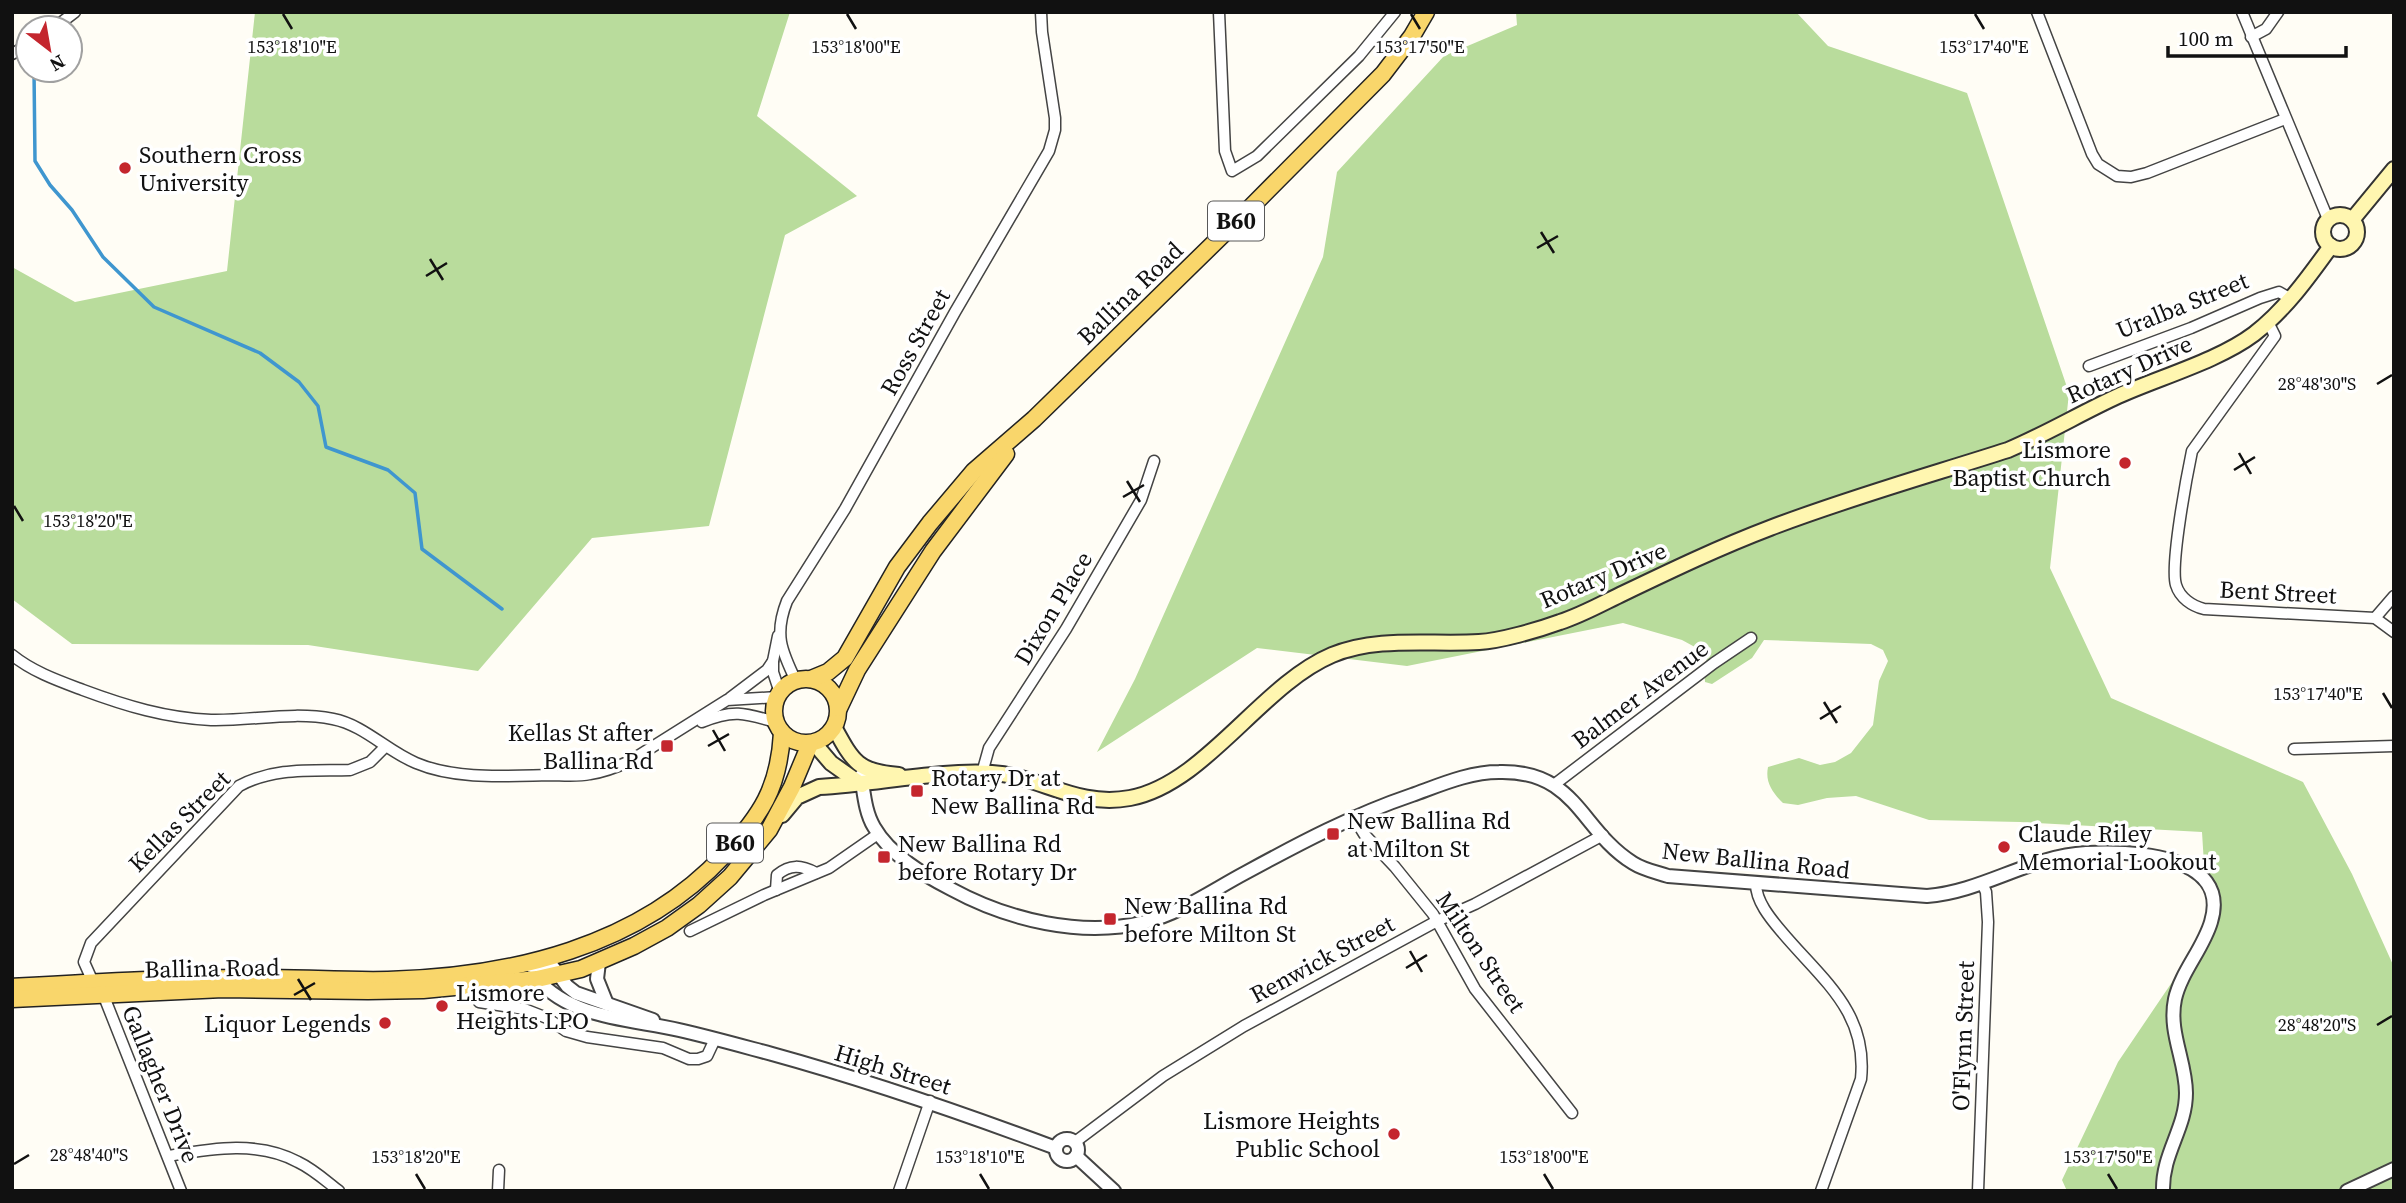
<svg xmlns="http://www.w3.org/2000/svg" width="2406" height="1203" viewBox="0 0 2406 1203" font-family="'Source Serif 4',serif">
	<rect width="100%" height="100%" fill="#fffdf5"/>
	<!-- forest -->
	<g fill="#b9dc9c">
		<polygon points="255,12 790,12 757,116 857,196 785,235 709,526 592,538 478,671 308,645 72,644 12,599 12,267 75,302 227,271"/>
		<path d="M1516 12H1796L1828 46 1967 93 2069 393 2050 568 2111 698 2303 782 2352 874 2394 967V1191H2067L2062 1180 2118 1062 2208 929 2202 832 2020 822 1929 820 1856 796 1827 798 1798 805 1783 803C1772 792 1765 782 1768 767L1799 758 1820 765 1835 762 1851 753 1873 725 1879 681 1888 661 1883 650 1871 644 1764 640 1752 658 1712 684 1705 682 1704 668 1707 658 1704 652 1682 640 1623 623 1407 666 1257 648 1097 752 1135 679 1323 257 1337 172 1444 56 1517 25Z"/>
	</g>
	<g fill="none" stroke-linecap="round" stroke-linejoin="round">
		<!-- stream -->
		<polyline stroke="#3f96cf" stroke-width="3.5" points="34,70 35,161 50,185 72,210 103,257 154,307 260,353 299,382 318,406 326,447 388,470 415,493 422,549 502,609"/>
		<!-- minor casing -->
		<g stroke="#444" stroke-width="13">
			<g id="minor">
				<polyline points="1219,12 1225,151 1232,171 1257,156 1359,56 1395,12"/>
				<polyline points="2037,12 2092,154 2098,164 2117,176 2131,177 2147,173 2285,119"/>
				<polyline points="2242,12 2328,219"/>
				<polyline points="54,28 75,12"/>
				<polyline points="2251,37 2266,29 2278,12"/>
				<polyline points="12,54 28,45"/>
				<path d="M2268 322 2275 336 2192 451C2187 475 2170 565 2176 585 2180 598 2192 606 2204 609L2375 618 2394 632"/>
				<polyline points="2089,366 2191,328 2260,298 2279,292 2291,299"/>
				<polyline points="2375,618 2394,596"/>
				<path d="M12 655C33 672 59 681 83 690 126 706 166 718 211 720 252 721 292 711 333 719 364 725 387 751 416 763 456 780 506 776 548 775 561 775 576 777 590 774 604 772 617 767 630 761L727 700 777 697"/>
				<polyline points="773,661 773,672 780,693"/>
				<path d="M796 681C781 650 774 634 787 601L845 509 955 312 1049 151 1055 130V118L1042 32 1041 12"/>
				<polyline points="730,698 767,670 773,661 778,636"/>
				<path d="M702 722C733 709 745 713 775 722"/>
				<polyline points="2294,749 2394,746"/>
				<polyline points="982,773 989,748 1066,629 1141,500 1154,461"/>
				<polyline points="1555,784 1714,663 1751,638"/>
				<polyline points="1353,816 1364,834 1395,867 1433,914 1475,989 1572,1113"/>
				<path d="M1756 884C1756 901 1770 918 1781 931 1821 979 1868 1011 1861 1079L1821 1191"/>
				<path d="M776 890 777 875C790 864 801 865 816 873"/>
				<polyline points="690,931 764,895 829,868 878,834"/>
				<path d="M93 982 84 962 91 943 239 786C274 767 312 771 350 770L370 762 385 747"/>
				<polyline points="103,994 181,1191"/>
				<polyline points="479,1002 524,1009 547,1018 566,1031 587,1037 663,1048 689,1059 698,1059 707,1056 715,1039"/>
				<polyline points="1075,1142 1163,1076 1244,1026 1437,921 1475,904 1603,835"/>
				<path d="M168 1156C210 1149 258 1140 298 1162 313 1169 326 1181 339 1191"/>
				<polyline points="498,1191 499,1170"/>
				<polyline points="899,1191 930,1101"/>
				<polyline points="1978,1191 1988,922 1986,892 1982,883"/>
			</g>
		</g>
		<!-- tertiary casing -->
		<g stroke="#444" stroke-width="16">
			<g id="tertiary">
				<path d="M861 776C864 793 865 812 874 827 890 855 924 875 951 889 1008 920 1082 938 1145 922 1181 913 1213 890 1245 873 1300 843 1353 815 1412 795 1440 785 1469 772 1499 772 1577 770 1580 830 1633 863 1644 870 1656 872 1668 876L1927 896C1982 892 2030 856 2086 853 2129 851 2232 853 2211 922 2203 949 2181 972 2175 999 2168 1032 2186 1061 2186 1093 2186 1129 2162 1153 2163 1191"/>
				<polyline points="599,962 597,979 607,1004"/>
				<polyline points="531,966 553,967 567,986 576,993 653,1020"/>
				<path d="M537 979C572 1019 631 1019 679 1030 710 1037 742 1046 772 1054 870 1081 962 1113 1056 1148"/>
				<circle cx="1067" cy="1150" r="11"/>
				<polyline points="1076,1156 1114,1191"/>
				<polyline points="2347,1191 2394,1169"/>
			</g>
		</g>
		<!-- secondary casing -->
		<g stroke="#333" stroke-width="18">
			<g id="secondary">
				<circle cx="2340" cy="232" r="17"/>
				<polyline points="2352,220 2394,169"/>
				<path d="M834 727C853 762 858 772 899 775"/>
				<polyline points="814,743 831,763 862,785"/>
				<path d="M782 815 797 797 819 787C877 784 935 770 992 773 1041 776 1076 808 1130 798 1205 784 1261 685 1332 655 1377 636 1431 645 1479 642 1500 641 1538 630 1560 622 1582 615 1603 603 1624 593 1672 570 1720 547 1770 528 1848 498 1930 475 2008 450 2046 434 2081 413 2118 396 2160 377 2218 361 2254 334 2285 310 2308 278 2331 246"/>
			</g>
		</g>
		<!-- primary casing -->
		<g stroke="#222" stroke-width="19">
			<g id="primary">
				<circle cx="806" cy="711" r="32"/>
				<polyline points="811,679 828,672 845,658 897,567 930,523 974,471 1034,419 1252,206 1383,74 1412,36 1426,12"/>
				<polyline points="839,708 857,670 933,551 1006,454"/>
				<path d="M12 987C97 982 181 977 266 978 306 978 347 981 388 980 510 977 639 947 725 854 761 815 779 788 782 733"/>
				<polyline points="12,999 223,989 368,991 423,990 537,979 581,969 634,946 667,928 699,905 730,877 769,830 792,787 810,744"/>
			</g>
		</g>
		<!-- minor -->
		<use href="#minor" stroke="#fff" stroke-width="10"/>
		<!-- tertiary -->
		<use href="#tertiary" stroke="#fff" stroke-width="12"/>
		<!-- secondary -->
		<use href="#secondary" stroke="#fff6b0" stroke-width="14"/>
		<!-- primary -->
		<use href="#primary" stroke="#f9d66b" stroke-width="16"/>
	</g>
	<!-- ticks -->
	<path fill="none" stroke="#111" stroke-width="2.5" d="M283 14 292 29M847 14 856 29M1411 14 1420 29M1975 14 1984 29M1541 232 1554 253M1537 248 1558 236M430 259 443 280M426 276 447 263M2377 384 2392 375M2239 453 2251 474M2234 470 2255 457M1127 481 1140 502M1123 497 1144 485M14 506 23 521M2383 693 2392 708M1824 702 1837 723M1820 719 1841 706M713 730 725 751M708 746 729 734M1410 951 1422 972M1406 968 1427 955M298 979 311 1000M294 995 315 983M2377 1025 2392 1016M14 1164 29 1155M416 1174 425 1189M980 1174 989 1189M1544 1174 1553 1189M2108 1174 2117 1189"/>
	<!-- markers -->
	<g fill="#c4262e" stroke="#fff" stroke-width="2.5">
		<circle cx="125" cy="168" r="7"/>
		<circle cx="2125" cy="463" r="7"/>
		<rect x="660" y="739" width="14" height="14" rx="3.5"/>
		<rect x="910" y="784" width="14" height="14" rx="3.5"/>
		<rect x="1326" y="827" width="14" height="14" rx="3.5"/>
		<circle cx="2004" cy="847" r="7"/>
		<rect x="877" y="850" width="14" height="14" rx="3.5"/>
		<rect x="1103" y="912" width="14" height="14" rx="3.5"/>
		<circle cx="442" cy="1006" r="7"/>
		<circle cx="385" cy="1023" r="7"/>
		<circle cx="1394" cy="1134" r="7"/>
	</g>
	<g text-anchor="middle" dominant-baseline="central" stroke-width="7" stroke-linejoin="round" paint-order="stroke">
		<!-- shield labels -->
		<g fill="#fff" stroke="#585858" stroke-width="2">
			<rect x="1208" y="201.5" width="56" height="39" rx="5"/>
			<rect x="707" y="823.5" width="56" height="39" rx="5"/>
		</g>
		<g font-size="23" font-weight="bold" fill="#111">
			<text x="1236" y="221">B60</text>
			<text x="735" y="843">B60</text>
		</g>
		<!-- poi labels -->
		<g font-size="24" fill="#111" stroke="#fff" text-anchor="start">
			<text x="139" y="154">Southern Cross<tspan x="139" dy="28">University</tspan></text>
			<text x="2111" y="449" text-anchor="end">Lismore<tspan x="2111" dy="28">Baptist Church</tspan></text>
			<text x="653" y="732" text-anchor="end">Kellas St after<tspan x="653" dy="28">Ballina Rd</tspan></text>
			<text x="931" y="777">Rotary Dr at<tspan x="931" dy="28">New Ballina Rd</tspan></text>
			<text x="1347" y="820">New Ballina Rd<tspan x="1347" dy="28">at Milton St</tspan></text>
			<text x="2018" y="833">Claude Riley<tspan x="2018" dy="28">Memorial Lookout</tspan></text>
			<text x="898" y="843">New Ballina Rd<tspan x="898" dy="28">before Rotary Dr</tspan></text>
			<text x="1124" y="905">New Ballina Rd<tspan x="1124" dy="28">before Milton St</tspan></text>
			<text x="456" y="992">Lismore<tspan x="456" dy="28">Heights LPO</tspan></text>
			<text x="371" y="1023" text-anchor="end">Liquor Legends</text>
			<text x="1380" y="1120" text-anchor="end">Lismore Heights<tspan x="1380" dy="28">Public School</tspan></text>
		</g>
		<!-- street labels -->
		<g font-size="24" fill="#111" stroke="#fff">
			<text transform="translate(1130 293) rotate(-44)">Ballina Road</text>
			<text transform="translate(2182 305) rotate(-22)">Uralba Street</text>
			<text transform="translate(915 342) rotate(-61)">Ross Street</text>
			<text transform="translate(2129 369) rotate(-24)">Rotary Drive</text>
			<text transform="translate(1603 575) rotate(-23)">Rotary Drive</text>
			<text transform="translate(2278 592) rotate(3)">Bent Street</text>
			<text transform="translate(1053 608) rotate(-59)">Dixon Place</text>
			<text transform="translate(1640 694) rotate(-37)">Balmer Avenue</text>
			<text transform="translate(179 821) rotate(-45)">Kellas Street</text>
			<text transform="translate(1756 860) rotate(6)">New Ballina Road</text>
			<text transform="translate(1481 952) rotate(56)">Milton Street</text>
			<text transform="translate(1322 959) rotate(-28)">Renwick Street</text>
			<text transform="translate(212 968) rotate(-1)">Ballina Road</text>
			<text transform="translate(1963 1036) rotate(-88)">O'Flynn Street</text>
			<text transform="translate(893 1069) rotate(17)">High Street</text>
			<text transform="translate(161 1084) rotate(68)">Gallagher Drive</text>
		</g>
	</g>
	<g font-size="18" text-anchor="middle" fill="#111" stroke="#fff" stroke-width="7" stroke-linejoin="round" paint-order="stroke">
		<text x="292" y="53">153°18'10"E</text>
		<text x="856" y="53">153°18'00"E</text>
		<text x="1420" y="53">153°17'50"E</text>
		<text x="1984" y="53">153°17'40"E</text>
		<text x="2317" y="390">28°48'30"S</text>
		<text x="88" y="527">153°18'20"E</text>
		<text x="2318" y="700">153°17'40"E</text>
		<text x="2317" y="1031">28°48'20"S</text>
		<text x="89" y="1161">28°48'40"S</text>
		<text x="416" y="1163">153°18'20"E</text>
		<text x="980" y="1163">153°18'10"E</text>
		<text x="1544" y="1163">153°18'00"E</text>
		<text x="2108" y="1163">153°17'50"E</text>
	</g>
	<!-- border -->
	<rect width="2406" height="1203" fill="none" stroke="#111111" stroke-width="28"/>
	<!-- north arrow -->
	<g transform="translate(49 49) rotate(149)"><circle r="33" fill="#ffffff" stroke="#a0a0a0" stroke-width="2"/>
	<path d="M0-5L12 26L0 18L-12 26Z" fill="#c4262e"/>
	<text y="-10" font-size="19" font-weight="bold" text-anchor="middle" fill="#111111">N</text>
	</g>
	<!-- scale -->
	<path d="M2168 46v10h178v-10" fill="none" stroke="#111111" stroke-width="3.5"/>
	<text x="2178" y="46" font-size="21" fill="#111111" stroke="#ffffff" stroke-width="5" paint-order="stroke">100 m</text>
</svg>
